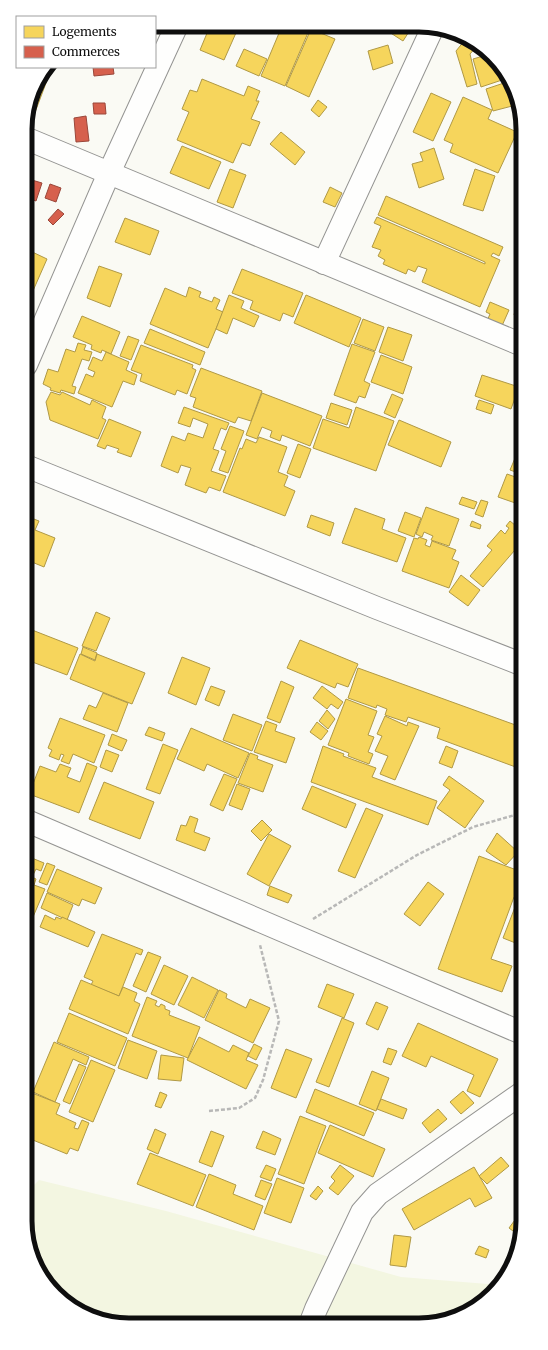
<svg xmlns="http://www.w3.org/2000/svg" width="548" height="1350" viewBox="0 0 548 1350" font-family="Merriweather,serif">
	<rect width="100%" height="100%" fill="#fafaf4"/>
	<!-- farmland -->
	<polygon fill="#f3f6e1" points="39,1180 166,1211 401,1277 500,1285 497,1289 446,1322 109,1323 56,1295 28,1248 28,1191"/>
	<!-- homes -->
	<g fill="#f6d55c" stroke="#b09945">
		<polygon points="210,26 239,26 224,60 200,50"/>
		<polygon points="282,26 306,26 310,28 285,86 261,76"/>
		<polygon points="388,27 412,27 403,41 386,30"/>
		<polygon points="311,29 335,39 309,97 286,86"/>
		<polygon points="465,40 477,46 470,54 477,84 467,87 456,51"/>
		<polygon points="388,45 393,63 373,70 368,51"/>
		<polygon points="244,49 267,59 259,76 236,66"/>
		<polygon points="490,54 505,79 481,87 473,59"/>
		<polygon points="48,67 52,67 34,115 28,112 36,83"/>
		<polygon points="202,79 244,96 248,86 260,91 256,101 259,101 251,119 260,122 250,146 242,143 233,163 177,140 189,112 182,109 190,90 197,92"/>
		<polygon points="507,82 520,104 493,111 486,89"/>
		<polygon points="431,93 451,102 433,141 413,132"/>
		<polygon points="463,97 492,110 488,119 517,132 498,173 450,152 453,144 444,140"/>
		<polygon points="318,100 327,107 319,117 311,110"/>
		<polygon points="281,132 305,152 295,165 270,144"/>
		<polygon points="182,146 221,162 209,189 170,173"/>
		<polygon points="434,148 444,179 419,188 412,164 423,161 420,153"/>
		<polygon points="230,169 246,175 233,208 217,202"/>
		<polygon points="475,169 495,176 483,211 463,205"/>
		<polygon points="330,187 342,193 335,207 323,202"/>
		<polygon points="386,196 503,247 499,256 493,253 491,256 500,260 480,307 422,282 427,269 418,266 415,272 408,269 406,274 383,264 385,260 378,256 381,250 372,247 381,226 374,223 377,217 485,264 485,262 378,215"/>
		<polygon points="125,218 159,231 150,255 115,242"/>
		<polygon points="26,249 47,259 32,293 26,290"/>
		<polygon points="99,266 122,274 110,307 87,298"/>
		<polygon points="242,269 303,293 293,317 283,313 280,321 250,309 253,301 232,293"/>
		<polygon points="189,287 201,292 199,297 212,302 214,297 220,300 216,309 223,312 208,348 150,324 165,288 186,297"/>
		<polygon points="520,289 520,316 514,315"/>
		<polygon points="229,295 244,301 241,308 259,316 254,327 233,318 227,334 216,329"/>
		<polygon points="306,295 361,318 349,347 294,323"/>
		<polygon points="490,302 509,310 501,328 487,321 490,314 486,312"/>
		<polygon points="82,316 120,332 111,354 102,350 101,353 91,349 92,345 73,337"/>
		<polygon points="363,319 384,327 375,351 354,343"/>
		<polygon points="388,327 412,335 403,361 379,352"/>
		<polygon points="150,329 205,352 200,365 144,343"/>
		<polygon points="128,336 139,340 131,360 120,356"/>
		<polygon points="78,343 86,345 84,350 92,352 89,361 82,359 72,386 76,387 74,394 61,390 60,393 50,390 51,388 43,384 48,369 58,372 66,349 75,352"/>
		<polygon points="352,344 375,352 364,381 370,384 365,398 359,396 356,403 334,395"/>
		<polygon points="141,345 193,365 192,368 196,370 187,394 177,390 175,395 140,381 142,374 131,370"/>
		<polygon points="106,352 129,362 126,370 137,375 134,385 123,381 112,407 78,393 86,374 93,377 95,372 88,369 93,357 102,361"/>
		<polygon points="381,355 412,367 403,394 371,382"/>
		<polygon points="201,368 262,391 251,421 238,417 235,423 193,407 196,398 190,396"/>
		<polygon points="482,375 519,387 511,409 475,396"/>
		<polygon points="51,392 60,395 62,392 90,405 92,400 106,407 102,418 106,420 98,439 50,420 46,402"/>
		<polygon points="262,393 322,416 310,446 282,435 280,441 270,437 272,431 262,427 257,439 246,435"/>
		<polygon points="392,394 403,399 395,418 384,413"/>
		<polygon points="479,400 494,405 491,414 476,409"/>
		<polygon points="331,403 352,410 347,425 326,418"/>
		<polygon points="184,407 229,423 226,430 221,428 213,449 219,451 211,471 226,476 220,491 209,487 206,493 185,485 191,468 181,465 178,473 161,466 172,436 185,441 188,433 203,438 208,424 193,418 190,427 178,423"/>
		<polygon points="356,407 394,421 376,471 313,448 323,419 349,428"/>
		<polygon points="109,419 141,432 131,457 117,452 119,449 107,445 105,449 97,446"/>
		<polygon points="399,420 451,442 441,467 388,445"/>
		<polygon points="230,426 244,431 228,473 219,470 226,451 221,449"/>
		<polygon points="259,437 287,447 278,472 288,476 284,486 295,491 285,516 223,492 240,448 242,449 246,439 256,443"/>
		<polygon points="298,444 311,449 300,478 287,473"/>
		<polygon points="521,444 521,474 510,470"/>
		<polygon points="507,474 521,479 521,505 498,497"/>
		<polygon points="462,497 477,502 474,509 459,504"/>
		<polygon points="481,500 488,502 483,517 475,514"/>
		<polygon points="426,507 459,519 449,546 431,540 433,536 424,532 422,537 416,534"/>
		<polygon points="355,508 385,519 382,529 406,538 397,562 342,543"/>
		<polygon points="405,512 421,518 414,537 398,531"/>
		<polygon points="311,515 334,523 330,536 307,527"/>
		<polygon points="26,516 39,521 35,530 55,538 44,567 27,560"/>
		<polygon points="472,521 481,525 480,529 470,526"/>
		<polygon points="510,521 521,530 521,543 483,587 470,576 492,550 487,546 501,530 505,534 509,528 506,526"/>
		<polygon points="419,537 427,540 425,545 430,547 432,541 456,550 452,559 459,562 449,588 402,571 414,538 418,539"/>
		<polygon points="461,575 480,590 468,606 449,592"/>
		<polygon points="96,612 110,618 96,651 82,646"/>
		<polygon points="27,628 78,648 67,675 27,660"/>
		<polygon points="300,640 358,664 348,687 337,683 335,688 287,668"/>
		<polygon points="83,647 97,653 95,660 81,654"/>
		<polygon points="80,654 95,661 97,654 145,673 132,704 70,679"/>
		<polygon points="182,657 210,668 196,705 168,693"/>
		<polygon points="358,668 521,727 521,769 437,738 440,728 408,717 406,722 385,715 387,709 377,705 376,708 348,698"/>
		<polygon points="281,681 294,687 280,723 267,718"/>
		<polygon points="211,686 225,691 219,706 205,700"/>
		<polygon points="322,686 343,702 338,709 331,704 327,709 313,698"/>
		<polygon points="103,693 128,703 117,732 83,719 89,705 96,708"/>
		<polygon points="346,699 377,711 368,735 374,737 368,752 373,754 369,764 348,756 349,753 328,745"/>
		<polygon points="327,710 335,719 328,729 319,721"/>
		<polygon points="233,714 262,725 252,751 223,740"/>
		<polygon points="385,716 407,726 408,722 419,726 395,780 380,774 388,756 375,751 382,736 377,734"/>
		<polygon points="60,718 105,735 94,763 73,754 69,764 61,761 64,755 61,754 59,760 49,756 52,750 48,748"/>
		<polygon points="266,721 277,725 275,731 295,738 286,763 254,752"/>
		<polygon points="317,722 328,731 321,740 310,732"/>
		<polygon points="149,727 165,733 162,741 145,735"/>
		<polygon points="191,728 249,753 238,778 207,764 204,771 177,759"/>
		<polygon points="112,734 127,740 122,751 108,745"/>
		<polygon points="163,744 178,750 160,794 146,789"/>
		<polygon points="323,746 344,754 343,756 376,768 372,777 437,801 428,825 311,782"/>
		<polygon points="446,746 458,751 452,768 439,763"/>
		<polygon points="106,750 119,755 112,772 100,767"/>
		<polygon points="250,753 258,756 257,759 273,765 263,792 238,783"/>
		<polygon points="27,761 33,763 27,777"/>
		<polygon points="87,763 97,767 79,813 29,794 40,766 56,772 60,764 71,768 67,777 80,782"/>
		<polygon points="224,774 237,779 223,811 210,805"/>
		<polygon points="449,776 484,801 465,828 437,808 450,790 443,785"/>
		<polygon points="104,782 154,802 140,839 89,819"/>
		<polygon points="237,784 250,789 242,810 229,805"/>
		<polygon points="312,786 356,804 346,828 302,809"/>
		<polygon points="366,808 383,815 355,878 338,871"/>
		<polygon points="190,816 198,819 194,832 210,838 205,851 176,840 181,825 186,826"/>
		<polygon points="262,820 272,830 261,841 251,831"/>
		<polygon points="497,833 518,852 506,865 486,851"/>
		<polygon points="269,834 291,846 269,886 247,874"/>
		<polygon points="27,856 44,863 41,871 36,869 32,877 36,879 34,885 45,889 30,924 28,923"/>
		<polygon points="479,856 522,872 522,900 514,897 491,959 512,966 502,992 438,969"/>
		<polygon points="47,863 55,866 47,885 39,882"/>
		<polygon points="57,869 102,888 95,904 82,899 79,906 47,892"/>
		<polygon points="428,882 444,894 420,926 404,914"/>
		<polygon points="270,886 292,895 288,903 267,895"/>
		<polygon points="47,893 73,905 67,920 41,908"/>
		<polygon points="517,902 522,904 522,933 518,944 503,938"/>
		<polygon points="45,915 55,920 56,917 61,919 62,917 95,932 88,947 40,927"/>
		<polygon points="102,934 143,950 141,955 136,953 119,996 91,985 93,981 84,977"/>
		<polygon points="148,952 161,957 146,992 133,986"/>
		<polygon points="164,965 188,976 174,1005 151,994"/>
		<polygon points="192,977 218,990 204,1018 178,1005"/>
		<polygon points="81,980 119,996 123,987 137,993 134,1001 140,1004 128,1034 69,1009"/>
		<polygon points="327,984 354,994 344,1018 318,1007"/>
		<polygon points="219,990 227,994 226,998 246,1008 250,999 270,1008 253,1043 205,1020"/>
		<polygon points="147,997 157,1001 155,1005 159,1007 161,1004 165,1006 165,1009 170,1011 169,1015 200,1027 188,1058 132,1036"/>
		<polygon points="376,1002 388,1007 378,1030 366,1024"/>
		<polygon points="69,1013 127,1038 115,1066 57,1042"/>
		<polygon points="342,1018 354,1023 329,1087 316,1082"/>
		<polygon points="418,1023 498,1059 480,1097 467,1091 474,1075 431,1056 426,1067 402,1056"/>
		<polygon points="199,1037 229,1052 233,1045 249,1053 246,1060 258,1065 246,1089 187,1060"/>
		<polygon points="128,1040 157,1051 147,1079 118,1068"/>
		<polygon points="54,1042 89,1057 86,1065 73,1059 55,1102 33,1092"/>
		<polygon points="254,1044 262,1048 256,1060 248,1056"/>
		<polygon points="388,1048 397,1051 391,1065 383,1062"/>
		<polygon points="286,1049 312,1059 296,1098 271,1088"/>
		<polygon points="161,1055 184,1058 181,1081 158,1079"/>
		<polygon points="91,1060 115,1070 93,1122 69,1112"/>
		<polygon points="79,1064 86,1067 70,1104 63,1101"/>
		<polygon points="372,1071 389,1078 376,1111 359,1104"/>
		<polygon points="315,1089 374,1113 364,1136 306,1112"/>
		<polygon points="463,1091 474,1103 461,1114 450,1102"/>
		<polygon points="160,1092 167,1095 161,1108 155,1106"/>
		<polygon points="32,1093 60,1104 56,1114 76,1123 74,1128 78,1129 82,1120 89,1123 78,1151 70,1148 67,1154 28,1138 28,1102"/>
		<polygon points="381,1099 407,1109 403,1119 377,1109"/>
		<polygon points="438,1109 447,1119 430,1133 422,1123"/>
		<polygon points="300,1116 326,1126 304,1184 278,1174"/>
		<polygon points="330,1125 385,1149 373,1177 318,1153"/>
		<polygon points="155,1129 166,1134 158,1154 147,1149"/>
		<polygon points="211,1131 224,1136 212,1167 199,1162"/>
		<polygon points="263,1131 281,1139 275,1155 256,1148"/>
		<polygon points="150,1153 206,1175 193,1206 137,1184"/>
		<polygon points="501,1157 509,1166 487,1184 479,1176"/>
		<polygon points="266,1165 276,1169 271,1181 260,1177"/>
		<polygon points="340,1165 354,1176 338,1195 329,1188 335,1181 331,1177"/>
		<polygon points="474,1167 492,1198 475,1207 470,1198 414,1230 402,1209"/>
		<polygon points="209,1174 236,1185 233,1194 263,1206 254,1230 196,1207"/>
		<polygon points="277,1178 304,1188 291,1223 264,1213"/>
		<polygon points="261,1180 272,1184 265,1200 255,1196"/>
		<polygon points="318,1186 323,1191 316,1200 310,1196"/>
		<polygon points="523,1209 523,1228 521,1237 509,1228"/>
		<polygon points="394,1235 411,1237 406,1267 390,1265"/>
		<polygon points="479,1246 489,1250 486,1258 475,1254"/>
	</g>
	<!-- shops -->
	<g fill="#d6604d" stroke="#9a473a">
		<polygon points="93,67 113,67 114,74 94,76"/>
		<polygon points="93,103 105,103 106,114 94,114"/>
		<polygon points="86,116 89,141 76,142 74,118"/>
		<polygon points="25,178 42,183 36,201 25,197"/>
		<polygon points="50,184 61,188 56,202 45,198"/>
		<polygon points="58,209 64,214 53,225 48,220"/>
	</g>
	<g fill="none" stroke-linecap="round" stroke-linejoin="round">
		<!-- minor casing -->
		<g stroke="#949492" stroke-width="24">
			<g id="minor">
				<polyline points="25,138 520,344"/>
				<polyline points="324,263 433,27"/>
				<polyline points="26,365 109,173 177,25"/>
				<polyline points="26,466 377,608 521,664"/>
				<polyline points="27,821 522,1033"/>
				<polyline points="311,1322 316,1309 362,1212 378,1194 522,1093"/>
			</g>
		</g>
		<!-- path -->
		<g stroke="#b8b8b7" stroke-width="2.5" stroke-dasharray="4 2" stroke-linecap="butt">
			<polyline points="313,919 417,855 473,827 522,813"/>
			<polyline points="209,1111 239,1108 255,1098 263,1080 279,1021 260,945"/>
		</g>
		<!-- minor -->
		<use href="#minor" stroke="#fefefd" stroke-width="22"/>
	</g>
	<!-- crop -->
	<path d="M0 0H548V1350H0ZM129 32H419A97 97 0 0 1 516 129V1221A97 97 0 0 1 419 1318H129A97 97 0 0 1 32 1221V129A97 97 0 0 1 129 32Z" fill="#fff" fill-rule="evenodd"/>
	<path fill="none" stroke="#0e0e0e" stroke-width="5" d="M129 32H419A97 97 0 0 1 516 129V1221A97 97 0 0 1 419 1318H129A97 97 0 0 1 32 1221V129A97 97 0 0 1 129 32Z"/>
	<!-- legend -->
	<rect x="16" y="16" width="140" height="52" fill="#ffffff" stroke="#9f9f9f"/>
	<rect x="24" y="26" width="20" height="12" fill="#f6d55c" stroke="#9f9f9f"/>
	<text x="52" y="36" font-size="12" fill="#0e0e0e">Logements</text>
	<rect x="24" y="46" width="20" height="12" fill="#d6604d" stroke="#9f9f9f"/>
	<text x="52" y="56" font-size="12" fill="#0e0e0e">Commerces</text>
</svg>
